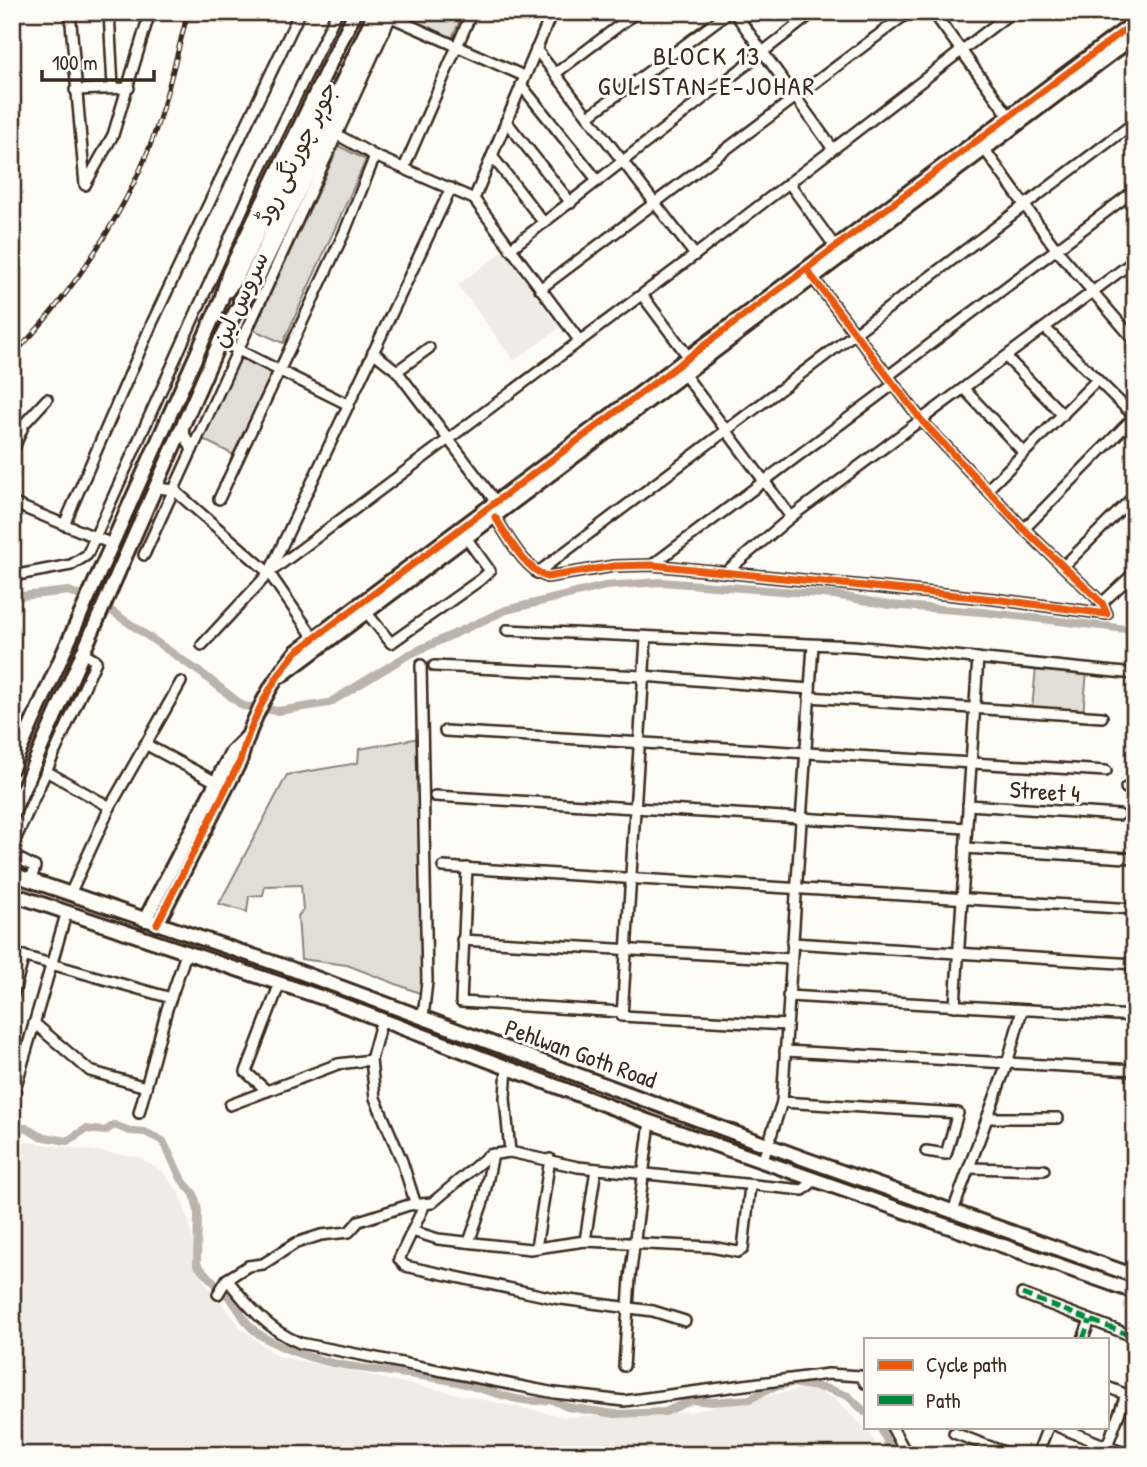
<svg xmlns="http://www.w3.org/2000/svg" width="1147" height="1467" viewBox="0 0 1147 1467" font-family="'Patrick Hand','Playpen Sans Arabic',sans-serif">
	<rect width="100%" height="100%" fill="#fdfcf7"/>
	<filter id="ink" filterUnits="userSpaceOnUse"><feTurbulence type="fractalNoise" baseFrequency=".0143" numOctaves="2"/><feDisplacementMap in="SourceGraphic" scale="14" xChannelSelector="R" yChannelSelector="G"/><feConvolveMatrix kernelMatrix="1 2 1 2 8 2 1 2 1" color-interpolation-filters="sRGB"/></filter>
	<g filter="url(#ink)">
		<!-- built -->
		<g fill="#efece7">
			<polygon points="505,250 562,326 514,361 458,285"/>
			<polygon points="12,1140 138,1157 162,1171 178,1192 189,1221 198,1273 242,1329 278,1356 565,1417 690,1412 801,1389 821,1392 834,1398 870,1433 881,1455 12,1455"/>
		</g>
		<!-- green -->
		<g fill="#e1ded7" stroke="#8e847a" stroke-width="2">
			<polygon points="404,12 464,12 451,40 402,17"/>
			<polygon points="339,146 366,160 283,343 254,330"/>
			<polygon points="238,355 273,374 234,455 202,439"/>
			<polygon points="1036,667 1087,672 1083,714 1032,709"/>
			<polygon points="420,738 422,994 347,965 301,959 298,916 303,910 301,885 265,886 263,895 249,896 247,912 219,904 287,775 358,763 359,749"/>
		</g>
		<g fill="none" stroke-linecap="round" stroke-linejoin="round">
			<!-- canal -->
			<g stroke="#bbb4ad" stroke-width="8">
				<polyline points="12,597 69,591 110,610 204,675 243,706 278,711 329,703 408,655 506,610 605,586 660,582 835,595 889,605 982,612 1135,630"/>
				<path d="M12 1127 26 1128 39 1136 67 1141 86 1129 105 1131 114 1125 130 1131 145 1132 163 1141 182 1180 194 1194 198 1211 197 1264C206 1276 217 1284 227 1295 242 1309 242 1325 265 1338 323 1372 389 1368 452 1381 480 1386 525 1408 550 1399L567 1407 615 1414 665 1412 692 1400 712 1402 750 1399 770 1388 792 1383 829 1389 848 1396 865 1412"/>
				<polyline points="880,1427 894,1455"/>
			</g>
			<!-- street casing -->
			<g stroke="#3b2a1e" stroke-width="14">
				<g id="street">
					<polyline points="70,12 85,185 113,135 150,12"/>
					<polyline points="109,12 113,87"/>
					<polyline points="734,12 833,149"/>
					<polyline points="933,12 1009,116"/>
					<polyline points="223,16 224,12"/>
					<polyline points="391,17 524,76"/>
					<polyline points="536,49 695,255"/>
					<polyline points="556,73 637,12"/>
					<polyline points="521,85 598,181"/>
					<polyline points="75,90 129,88"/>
					<polyline points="590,115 729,12"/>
					<polyline points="506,121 571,203"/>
					<polyline points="336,134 375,156 474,199 579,340"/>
					<polyline points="985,150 1056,249 1135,341"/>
					<polyline points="492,156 544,223"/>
					<polyline points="404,168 472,12"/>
					<polyline points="789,183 836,248"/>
					<polyline points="474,199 552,12"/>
					<polyline points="510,249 814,12"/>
					<polyline points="540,289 909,12"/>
					<polyline points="642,295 690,359"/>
					<polyline points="1045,328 1135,417"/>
					<polyline points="220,341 349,405"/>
					<polyline points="373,352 397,371 496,502"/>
					<polyline points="1006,357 1063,415"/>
					<polyline points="397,371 429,348"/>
					<polyline points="684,374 791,517"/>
					<polyline points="888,376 1135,190"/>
					<polyline points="964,389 1024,453"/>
					<polyline points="192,450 393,12"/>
					<polyline points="12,453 24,424 47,399"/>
					<polyline points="12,472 12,473"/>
					<polyline points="157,488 174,490 269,573 314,638"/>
					<polyline points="988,489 1097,380"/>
					<polyline points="219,499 345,231 375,156"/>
					<polyline points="12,503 112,544"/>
					<path d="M495 517C509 538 523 567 547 577L614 566 652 565 994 599 1107 614 1102 603 1024 529 922 421 810 274"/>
					<polyline points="64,525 153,321 300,12"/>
					<polyline points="1024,529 1134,417"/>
					<polyline points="144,555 192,450 182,429"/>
					<polyline points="652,565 894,384"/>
					<polyline points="1064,566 1135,495"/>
					<polyline points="726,572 791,517 1135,260"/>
					<polyline points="269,573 695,255 1012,12"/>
					<polyline points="537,573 1135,122"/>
					<polyline points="12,576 71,565 87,555 258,175 337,12"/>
					<polyline points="1102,603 1135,572"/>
					<polyline points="367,613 391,643 480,580 490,571 467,539"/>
					<polyline points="507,630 854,646 1135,674"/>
					<polyline points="646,638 622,1016 787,1025"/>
					<polyline points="202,645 269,573 451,188"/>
					<polyline points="813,645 782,1102 958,1113 946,1154 926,1151"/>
					<polyline points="421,665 427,982 423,1017"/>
					<polyline points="434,666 643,676 810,689"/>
					<polyline points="809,697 1102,717"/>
					<polyline points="445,731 1106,771"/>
					<polyline points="145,744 216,782"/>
					<polyline points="46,771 110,807 181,682"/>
					<polyline points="1126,788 1135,790"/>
					<polyline points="435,796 966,828"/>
					<polyline points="968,805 1119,815"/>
					<polyline points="12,847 96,661 81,652"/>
					<polyline points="965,848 1127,858"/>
					<polyline points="12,855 35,867 31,880"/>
					<polyline points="443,867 1134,909"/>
					<polyline points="467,868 461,1002 622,1012"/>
					<polyline points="70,894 110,807"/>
					<polyline points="462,940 791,959"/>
					<polyline points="792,943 1135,964"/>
					<polyline points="12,953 171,998"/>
					<polyline points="788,996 1135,1016"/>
					<polyline points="12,998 24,956"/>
					<polyline points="955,1006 978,658"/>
					<polyline points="382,1019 371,1060 375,1098 402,1161 416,1205"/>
					<polyline points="34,1023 90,1071 146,1087"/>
					<polyline points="785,1051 1135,1070"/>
					<polyline points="507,1066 505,1098 510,1152"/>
					<polyline points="267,1091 246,1072 280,983"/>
					<polyline points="13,1096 67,911"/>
					<polyline points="230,1105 338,1064 371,1060"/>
					<polyline points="139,1113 167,1009 187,951"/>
					<polyline points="987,1118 1058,1118"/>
					<polyline points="763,1160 782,1102"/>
					<polyline points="969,1168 1044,1170"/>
					<polyline points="425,1204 399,1259 405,1266 554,1298 653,1311 685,1321"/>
					<polyline points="953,1211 1007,1064 1022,1010"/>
					<polyline points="412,1231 438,1239 530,1249 585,1241 711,1247 738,1252 743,1249 750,1186"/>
					<polyline points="585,1241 596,1169"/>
					<polyline points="469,1242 483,1202 493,1154"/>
					<polyline points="536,1248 550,1159"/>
					<path d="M227 1279C248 1306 268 1330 300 1343L555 1393 624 1401 828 1374 861 1376 865 1383"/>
					<polyline points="218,1294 227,1279 248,1266 263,1264 296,1243 321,1235 349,1232 359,1221 409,1205 432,1203 489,1155 510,1152 578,1167 803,1190 815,1180"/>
					<polyline points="1022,1294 1135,1337"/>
					<polyline points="1083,1339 1090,1320"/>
					<polyline points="624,1366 630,1278 650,1122"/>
					<polyline points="1107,1387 1135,1398"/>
					<polyline points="892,1427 907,1455"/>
					<polyline points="1059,1427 1129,1455"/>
					<polyline points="954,1433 1012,1455"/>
					<polyline points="1107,1446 1126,1395"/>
					<polyline points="1037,1455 1048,1427"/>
				</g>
			</g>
			<!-- secondary casing -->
			<g stroke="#3b2a1e" stroke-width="18">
				<g id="secondary">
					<polyline points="227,291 238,275 326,91"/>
					<polyline points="240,300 375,12"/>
					<polyline points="281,676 1135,36"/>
					<polyline points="12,768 221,300 229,272 355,12"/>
					<polyline points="12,814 220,341 237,309 252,290 385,12"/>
					<polyline points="12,874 286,967 805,1159 1135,1276"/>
					<polyline points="12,894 332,1001 650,1122 1135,1292"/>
					<polyline points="145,920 232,752 246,738"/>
					<path d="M157 924 240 761C251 721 270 683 296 652L1135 22"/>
				</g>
			</g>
			<!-- street -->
			<use href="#street" stroke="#fdfcf7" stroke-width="9"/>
			<!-- secondary -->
			<use href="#secondary" stroke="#fdfcf7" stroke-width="12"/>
			<!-- rail casing -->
			<g stroke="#3b2a1e" stroke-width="5">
				<path id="rail" d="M12 356C70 298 132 204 157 126 169 89 178 50 188 12"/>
			</g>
			<!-- rail -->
			<use href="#rail" stroke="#fdfcf7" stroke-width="2.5" stroke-dasharray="8" stroke-linecap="butt"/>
			<!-- quiet -->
			<g stroke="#00873e" stroke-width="5" stroke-dasharray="10 5" stroke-linecap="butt">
				<polyline points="1022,1294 1135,1337"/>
				<polyline points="1083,1339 1090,1320"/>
			</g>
			<!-- cycleway casing -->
			<g stroke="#fdfcf7" stroke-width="11">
				<g id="cycleway">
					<path d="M495 517C509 538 523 567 547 577L614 566 652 565 994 599 1107 614 1102 603 1024 529 922 421 807 270"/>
					<path d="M157 924 240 761C251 721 270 683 296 652L1135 22"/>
				</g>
			</g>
			<!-- cycleway -->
			<use href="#cycleway" stroke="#e8590c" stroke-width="7"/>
		</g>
	</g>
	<g text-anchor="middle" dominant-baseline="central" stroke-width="6" stroke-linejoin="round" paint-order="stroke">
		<!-- street labels -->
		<g font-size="24" fill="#3b2a1e" stroke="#fdfcf7">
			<text transform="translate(295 153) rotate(-64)">جوہر چورنگی روڈ</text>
			<text transform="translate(239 299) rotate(-65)">سروس لین</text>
			<text transform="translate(1045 791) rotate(4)">Street 4</text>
			<text transform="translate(581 1053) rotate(20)">Pehlwan Goth Road</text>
		</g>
		<!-- neighbourhood labels -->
		<g font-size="26" letter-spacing="2" fill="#3b2a1e" stroke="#fdfcf7">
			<text x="707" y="55">BLOCK 13<tspan x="707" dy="30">GULISTAN-E-JOHAR</tspan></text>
		</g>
	</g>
	<!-- margin -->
	<rect width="1147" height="1467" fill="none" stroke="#fdfcf7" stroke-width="42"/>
	<rect x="21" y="21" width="1105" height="1425" fill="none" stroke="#3b2a1e" stroke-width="2.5" filter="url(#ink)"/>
	<!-- legend -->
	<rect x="864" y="1338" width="245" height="91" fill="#fdfcf7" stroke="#afa8a0" stroke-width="2"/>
	<rect x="878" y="1360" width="35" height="10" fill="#e8590c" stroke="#afa8a0" stroke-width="2"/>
	<text x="926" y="1372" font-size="21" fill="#3b2a1e">Cycle path</text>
	<rect x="878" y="1395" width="35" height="10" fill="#00873e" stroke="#afa8a0" stroke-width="2"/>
	<text x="926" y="1408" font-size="21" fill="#3b2a1e">Path</text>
	<!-- scale -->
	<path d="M42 70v10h112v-10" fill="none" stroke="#3b2a1e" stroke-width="3.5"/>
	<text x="52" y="70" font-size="21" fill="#3b2a1e" stroke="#fdfcf7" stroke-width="5" paint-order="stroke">100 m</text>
</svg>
